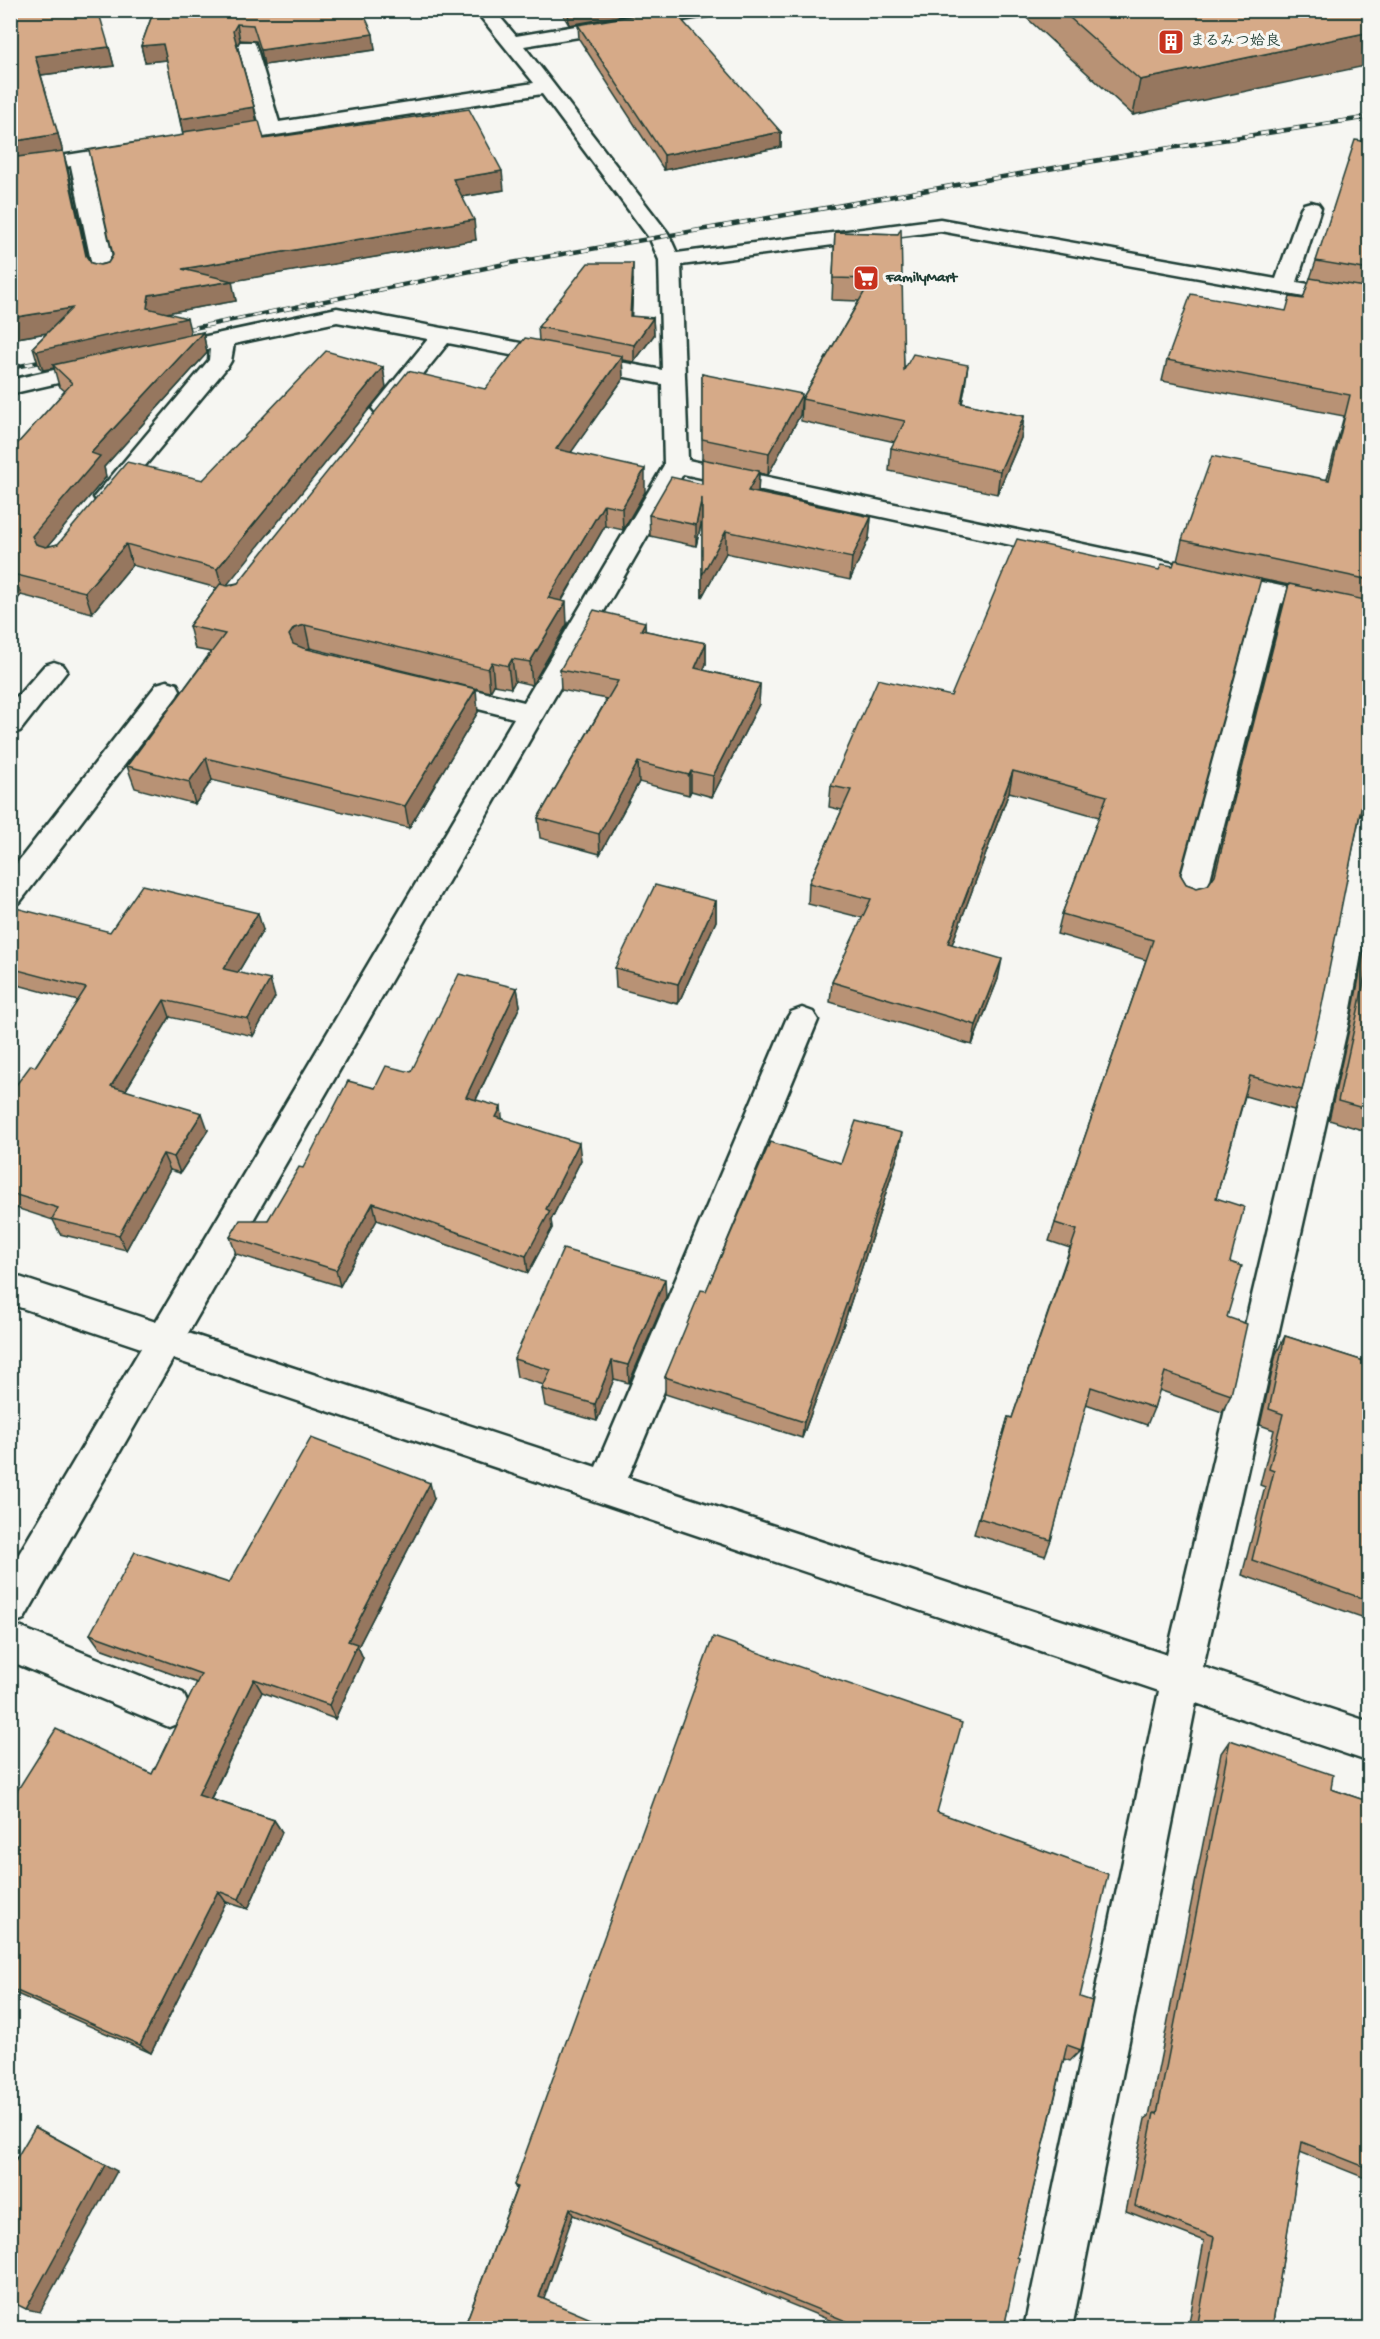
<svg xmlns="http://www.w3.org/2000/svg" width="1380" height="2339" viewBox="0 0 1380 2339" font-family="'Gochi Hand','Klee One',sans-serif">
	<rect width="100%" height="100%" fill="#f6f6f2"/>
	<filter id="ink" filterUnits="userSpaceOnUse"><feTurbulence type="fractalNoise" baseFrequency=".0167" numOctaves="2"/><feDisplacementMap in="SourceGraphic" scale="12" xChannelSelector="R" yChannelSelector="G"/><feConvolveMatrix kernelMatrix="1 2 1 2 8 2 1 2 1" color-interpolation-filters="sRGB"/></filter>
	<g filter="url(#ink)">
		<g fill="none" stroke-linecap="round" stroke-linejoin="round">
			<!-- minor casing -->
			<g stroke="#1f3d34" stroke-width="5">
				<g id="minor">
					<polygon points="475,10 494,10 516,36 671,10 716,10 714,14 707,16 524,46 668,233 677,253 940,219 1276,279 1301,208 1304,204 1311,202 1318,204 1321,208 1297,282 1370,295 1370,309 940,231 681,265 688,460 1370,605 1370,622 1281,603 1206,895 1201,903 1191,906 1181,903 1176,895 1257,598 683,474 188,1333 596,1467 786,1020 791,1012 802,1008 813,1012 818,1020 628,1478 1167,1655 1316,1025 1356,824 1360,817 1370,814 1370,905 1348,1025 1203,1667 1370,1722 1370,1762 1196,1703 1072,2328 1024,2328 1159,1691 173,1359 24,1619 12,1624 183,1693 189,1707 183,1721 169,1727 10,1661 10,1569 141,1348 10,1304 10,1274 156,1322 514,718 423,695 420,689 423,683 433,680 524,702 664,465 662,384 448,343 392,413 384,415 376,413 372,408 428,339 337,322 234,344 231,361 228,366 115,502 106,504 97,502 94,497 209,360 210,349 160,360 152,358 149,353 152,348 160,346 337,308 662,370 659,260 650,239 542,94 217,144 210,142 207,138 210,134 260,125 238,46 240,42 254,42 256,46 279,122 534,83"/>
					<polygon points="136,144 143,146 146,150 143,154 91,163 116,275 113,280 105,282 97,280 94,275 71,166 10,176 10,164"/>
					<polygon points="98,360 106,362 109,367 106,372 10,394 10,380"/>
					<polygon points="54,662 63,665 67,671 20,731 10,733 10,705 45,665"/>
					<polygon points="167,681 177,684 180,690 177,696 20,902 10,905 10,872 157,684"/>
				</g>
			</g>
			<!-- minor -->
			<use href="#minor" fill="#f6f6f2" fill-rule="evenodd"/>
			<!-- rail casing -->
			<g stroke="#1f3d34" stroke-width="4.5">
				<g id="rail">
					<polyline points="174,332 500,265 1151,151 1370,117"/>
					<polyline points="10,368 54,359"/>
				</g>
			</g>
			<!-- rail -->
			<use href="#rail" stroke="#f6f6f2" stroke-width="3" stroke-dasharray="8" stroke-linecap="butt"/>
		</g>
		<!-- wall -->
		<g fill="#b89275" stroke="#1f3d34" stroke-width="1.5" fill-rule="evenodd">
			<polygon points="10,10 109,47 114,66 41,75 68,170 88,258 91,263 100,265 108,263 183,135 167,60 145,62 141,46 154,10 362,10 375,50 264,65 256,41 240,40 237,45 254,107 257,121 264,139 504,190 462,197 476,240 231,281 236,301 165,313 191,334 203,332 207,353 104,467 106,477 47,547 58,544 203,480 383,367 386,388 226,585 238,583 485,389 539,341 538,327 633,280 631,317 653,318 654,335 634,362 622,360 623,379 571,452 645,492 623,530 605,526 562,601 567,624 532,685 515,681 511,688 494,685 490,692 310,648 307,649 478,712 409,828 212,780 195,804 135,788 127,766 211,652 195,649 189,626 217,588 132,565 92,613 21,595 13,604 10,603 10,452 65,391 59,386 54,368 43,370 39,367 33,347 47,333 10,339"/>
			<polygon points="560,10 654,10 569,25"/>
			<polygon points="1018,10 1370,10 1133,115"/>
			<polygon points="578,25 781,132 781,147 664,170 579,39"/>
			<path d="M1370 142V813L1360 815 1302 1090 1294 1110 1245 1096 1216 1198 1230 1262 1227 1317 1231 1395 1222 1412 1159 1390 1154 1408 1147 1425 1086 1404 1051 1540 1045 1556 974 1534 1008 1417 1012 1418 1070 1248 1049 1241 1055 1223 1146 960 1057 934 1062 914 1099 817 1009 792 952 944 998 979 972 1045 830 1002 832 982 863 918 808 904 809 883 842 810 829 807 831 786 951 696 1159 570 1173 566 1177 561 1182 540 1327 479 1344 416 1162 381 1167 360 1286 311 1303 299 1316 261ZM1260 579 1289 585 1283 606 1212 879 1208 885 1197 888 1186 884 1180 874Z"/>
			<polygon points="835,232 898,234 904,370 965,387 962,403 1024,416 1021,438 997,494 889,471 891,448 895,442 801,421 802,399 859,301 832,300"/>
			<polygon points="702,374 800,415 768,475 759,473 758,493 871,517 869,538 850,580 726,553 702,597 702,520 696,546 650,536 649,515 702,484"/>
			<polygon points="646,631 706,643 706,664 703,670 760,684 759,704 712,797 691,791 689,795 639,782 600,854 540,838 538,818 607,699 561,690 560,670"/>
			<polygon points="716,901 716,921 678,1004 616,988 615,968"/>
			<polygon points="10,915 110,932 263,930 238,972 275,997 253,1036 170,1017 125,1091 208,1130 180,1173 170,1170 126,1250 60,1234 53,1220 10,1206 10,1093 35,1067 78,1001 10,983"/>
			<polygon points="1370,920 1370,1138 1368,1137 1369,1132 1329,1120 1350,1025"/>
			<polygon points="517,988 520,1006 476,1100 503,1119 581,1160 551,1220 552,1228 528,1273 377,1220 340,1286 236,1254 230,1237 268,1220 303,1168 375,1088 411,1072"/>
			<polygon points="899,1152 844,1323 802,1438 665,1394 665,1377 706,1291 841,1163"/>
			<polygon points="666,1297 629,1383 614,1379 597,1421 545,1406 542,1389 544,1385 517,1377 514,1359"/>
			<polygon points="1285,1336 1370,1363 1370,1620 1242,1575 1265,1487 1260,1485 1274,1430 1260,1425 1276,1354"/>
			<polygon points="434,1499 358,1647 363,1658 335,1719 262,1692 211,1799 274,1820 282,1832 248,1909 226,1902 151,2053 10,1991 10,1802 152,1774 197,1683 100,1648 90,1634 229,1583"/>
			<polygon points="1230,1740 1331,1789 1370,1802 1370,2180 1300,2152 1272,2328 1188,2328 1204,2241 1126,2211 1145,2119 1149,2116 1221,1753"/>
			<polygon points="937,1812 1080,1997 1081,2050 1070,2061 1064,2059 1017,2257 1004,2328 849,2328 573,2215 464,2328 516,2189 514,2185"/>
		</g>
		<!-- shaded-wall -->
		<g fill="#96775f" stroke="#1f3d34" stroke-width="1.5">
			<polygon points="568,10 654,10 569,25"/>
			<polygon points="237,24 240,40 236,47 233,31"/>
			<polygon points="1370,32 1370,65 1133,115 1140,80"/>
			<polygon points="373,34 375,50 264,65 261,50"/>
			<polygon points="163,44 167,60 145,62 141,46"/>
			<polygon points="109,47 114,66 41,75 35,56"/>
			<polygon points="254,107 257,123 183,135 180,119"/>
			<polygon points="781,132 781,147 664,170 664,155"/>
			<polygon points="58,134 63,153 10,162 10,142"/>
			<polygon points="63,151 68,170 92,275 86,256"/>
			<polygon points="502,171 504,190 455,198 453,179"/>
			<polygon points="474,220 476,240 186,289 182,269"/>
			<polygon points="633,263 633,280 631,334 630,316"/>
			<polygon points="232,281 236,301 154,315 187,318 192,338 53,365 54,368 43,370 37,351 147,308 149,295"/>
			<polygon points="72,308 78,328 10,339 10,318"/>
			<polygon points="653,318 654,335 634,362 634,345"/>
			<polygon points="203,332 207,353 104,467 106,477 39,557 32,536 91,453"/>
			<polygon points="622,356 623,379 558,471 556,449"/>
			<polygon points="968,365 965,387 958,425 961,403"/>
			<polygon points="383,367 386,388 223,590 217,569"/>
			<polygon points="802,394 800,415 768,475 769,453"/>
			<polygon points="1024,416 1021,438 997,494 1000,471"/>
			<polygon points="645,469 645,492 623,530 622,508"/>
			<polygon points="759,471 758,493 748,491"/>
			<polygon points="702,498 702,520 696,546 696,525"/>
			<polygon points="604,504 605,526 550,620 548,598"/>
			<polygon points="871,517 869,538 850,580 852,558"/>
			<polygon points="726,531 726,553 702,597 702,575"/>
			<polygon points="126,544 132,565 92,613 85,592"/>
			<polygon points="13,574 21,595 13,604 10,597 10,577"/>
			<polygon points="566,602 567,624 532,685 530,662"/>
			<polygon points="645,622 646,643 641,630"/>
			<polygon points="305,625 310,648 299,651 294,658 289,635 294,628"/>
			<polygon points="706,643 706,664 695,689 695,668"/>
			<polygon points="512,659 515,681 511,688 508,666"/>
			<polygon points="492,662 494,685 490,692 488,669"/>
			<polygon points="760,684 759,704 712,797 713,776"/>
			<polygon points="476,689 478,712 409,828 405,806"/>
			<polygon points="206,758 212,780 195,804 189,782"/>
			<polygon points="638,762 639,782 600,854 599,834"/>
			<polygon points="691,771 691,791 689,795 689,775"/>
			<polygon points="1013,771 1009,792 945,963 948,943"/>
			<polygon points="1368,794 1370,794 1370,813 1359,815 1362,803"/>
			<polygon points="716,901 716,921 678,1004 678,984"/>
			<polygon points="258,913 263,930 230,986 224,969"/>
			<polygon points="1002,959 998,979 972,1045 976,1025"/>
			<polygon points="270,980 275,997 253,1036 248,1019"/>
			<polygon points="517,988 520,1006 469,1114 466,1097"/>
			<polygon points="164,1000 170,1017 118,1103 111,1086"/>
			<polygon points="501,1107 503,1125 496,1117"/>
			<polygon points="202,1113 208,1130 180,1173 174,1157"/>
			<polygon points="902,1133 899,1152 844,1323 802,1438 804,1422"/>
			<polygon points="579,1143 581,1160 551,1220 552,1228 528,1273 526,1256 546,1209"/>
			<polygon points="163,1154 170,1170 126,1250 119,1235"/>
			<polygon points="373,1203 377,1220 340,1286 336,1270"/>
			<polygon points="665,1279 666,1297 629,1383 628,1365"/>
			<polygon points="612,1361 614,1379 597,1421 595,1404"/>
			<polygon points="430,1483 434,1499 358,1647 363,1658 335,1719 329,1705 348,1641"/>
			<polygon points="254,1679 262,1692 207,1806 198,1795"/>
			<polygon points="274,1820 282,1832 248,1909 239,1899"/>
			<polygon points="218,1891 226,1902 151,2053 140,2045"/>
			<polygon points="35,2127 117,2171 40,2312 26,2309"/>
			<polygon points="570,2208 573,2215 543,2302 539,2297"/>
		</g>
		<!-- building -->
		<g fill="#d6aa88" stroke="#1f3d34" stroke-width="1.5">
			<polygon points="10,10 98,10 109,47 35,56 58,134 10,142"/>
			<polygon points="154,10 362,10 373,34 261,50 253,25 237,24 233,31 254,107 180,119 163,44 141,46"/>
			<polygon points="665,10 673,10 781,132 664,155 578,25"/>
			<polygon points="1061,10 1370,10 1370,32 1140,80"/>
			<polygon points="469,109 502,171 453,179 474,220 182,269 232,281 149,295 147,308 187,318 37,351 33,347 72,308 10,318 10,158 63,151 86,256 91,263 100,265 108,263 113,255 89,150 183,135 183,132 259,121 264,139"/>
			<polygon points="1355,140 1370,142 1370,270 1316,261"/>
			<polygon points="901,228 904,370 913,354 968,365 961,403 1024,416 1000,471 891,448 905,421 802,399 872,279 833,278 835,232 898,234"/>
			<polygon points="588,263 633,263 630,316 653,318 634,345 538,327"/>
			<polygon points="1310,278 1370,288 1370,580 1182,540 1212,456 1329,480 1350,395 1167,360 1191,294 1286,311 1290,297 1303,299"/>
			<polygon points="203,332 91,453 100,456 32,536 36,544 46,547 58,544 127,462 203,480 326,351 383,367 217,569 126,544 85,592 13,574 10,577 10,452 72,383 53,365"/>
			<polygon points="525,338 622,356 556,449 645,469 622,508 604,504 548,598 566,602 530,662 512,659 508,666 492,662 488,669 305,625 294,628 289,635 293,644 303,648 476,689 405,806 206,758 189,782 127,766 225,634 189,626 220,584 228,586 238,583 408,371 485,389"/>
			<polygon points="702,374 802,394 769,453 702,439"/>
			<polygon points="702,459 759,471 748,491 871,517 852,558 726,531 702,575 702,498 696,525 649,515 671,477 702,484"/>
			<polygon points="1017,539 1159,570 1162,564 1173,566 1175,560 1261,579 1180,874 1186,884 1197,888 1208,885 1215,875 1289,584 1370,601 1370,794 1368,794 1362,803 1322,1005 1302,1090 1250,1076 1216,1198 1244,1207 1230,1262 1242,1266 1227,1317 1247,1324 1231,1395 1165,1372 1154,1408 1091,1387 1051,1540 979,1518 1008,1417 1012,1418 1077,1230 1055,1223 1153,940 1062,914 1107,796 1013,771 948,943 1002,959 976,1025 832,982 871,899 809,883 851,790 831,786 878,679 951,696"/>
			<polygon points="594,610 645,622 641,630 706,643 695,668 760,684 713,776 691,771 689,775 638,762 599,834 538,818 618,681 560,670"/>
			<polygon points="142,885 258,913 224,969 270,980 248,1019 164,1000 111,1086 202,1113 174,1157 163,1154 119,1235 52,1219 58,1208 10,1193 10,1093 31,1065 35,1067 86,988 10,968 10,915 16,908 110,932"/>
			<polygon points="655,885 716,901 678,984 615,968"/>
			<polygon points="1370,950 1370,1110 1338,1101 1359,1006"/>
			<polygon points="459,974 517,988 466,1097 501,1107 496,1117 579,1143 546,1209 550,1211 526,1256 373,1203 336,1270 230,1237 240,1220 268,1220 299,1167 303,1168 348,1081 375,1088 386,1066 411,1072"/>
			<polygon points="856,1121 902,1133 846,1305 804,1422 665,1377 701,1290 706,1291 770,1142 841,1163"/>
			<polygon points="563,1249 665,1279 628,1365 612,1361 595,1404 542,1389 551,1370 514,1359"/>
			<polygon points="1285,1336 1370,1363 1370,1601 1252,1560 1274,1471 1269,1469 1283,1414 1269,1409"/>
			<polygon points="311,1438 430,1483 348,1641 357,1644 329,1705 254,1679 198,1795 274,1820 239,1899 218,1891 140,2045 10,1988 10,1802 56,1729 152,1774 201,1674 90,1634 135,1552 229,1583"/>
			<polygon points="713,1637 962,1723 937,1812 1108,1874 1080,1997 1092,2001 1081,2050 1067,2045 1017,2257 1019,2258 1004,2328 863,2328 570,2208 539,2297 612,2328 464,2328 517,2187 514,2185"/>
			<polygon points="1230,1740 1333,1775 1331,1789 1370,1802 1370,2169 1302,2142 1272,2328 1197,2328 1214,2237 1135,2206 1154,2113 1157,2114"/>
			<polygon points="35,2127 105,2165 26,2309 10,2301 10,2169"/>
		</g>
	</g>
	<!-- icons -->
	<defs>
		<g id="building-square" transform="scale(1.35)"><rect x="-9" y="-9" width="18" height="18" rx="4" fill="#c8321e" stroke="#f6f6f2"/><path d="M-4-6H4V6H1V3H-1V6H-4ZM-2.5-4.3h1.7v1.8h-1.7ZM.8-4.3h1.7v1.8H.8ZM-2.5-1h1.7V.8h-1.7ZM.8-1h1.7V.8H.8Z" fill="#fff"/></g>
		<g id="supermarket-square" transform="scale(1.35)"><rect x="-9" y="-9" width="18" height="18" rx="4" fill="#c8321e" stroke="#f6f6f2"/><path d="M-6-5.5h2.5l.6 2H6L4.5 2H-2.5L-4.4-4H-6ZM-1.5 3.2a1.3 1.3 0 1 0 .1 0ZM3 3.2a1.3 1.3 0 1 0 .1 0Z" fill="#fff"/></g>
	</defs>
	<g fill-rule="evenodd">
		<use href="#building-square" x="1171" y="42"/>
		<use href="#supermarket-square" x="866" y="278"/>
	</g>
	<g text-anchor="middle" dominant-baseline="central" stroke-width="6" stroke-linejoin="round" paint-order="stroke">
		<!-- far-poi labels -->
		<g font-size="15" font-weight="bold" fill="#1f3d34" stroke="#f6f6f2" text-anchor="start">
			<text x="1190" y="42">まるみつ姶良</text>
			<text x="886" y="278">FamilyMart</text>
		</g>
	</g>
	<!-- margin -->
	<rect width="1380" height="2339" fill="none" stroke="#f6f6f2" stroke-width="36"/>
	<rect x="18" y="18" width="1344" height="2303" fill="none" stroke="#1f3d34" stroke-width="2" filter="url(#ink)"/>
</svg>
